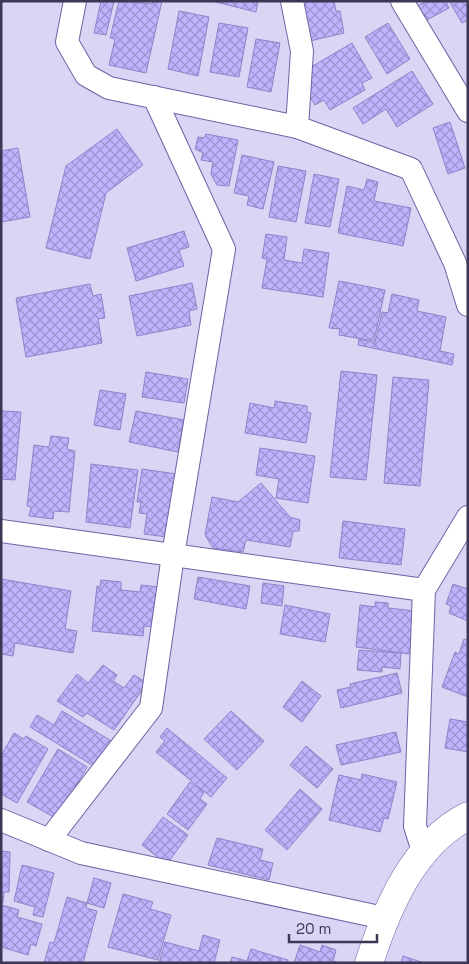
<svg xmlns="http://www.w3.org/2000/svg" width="469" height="964" viewBox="0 0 469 964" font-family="'Space Grotesk',sans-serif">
	<defs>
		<pattern id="building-cross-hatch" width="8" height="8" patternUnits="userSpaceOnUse" patternTransform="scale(1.25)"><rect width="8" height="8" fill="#bfb3fd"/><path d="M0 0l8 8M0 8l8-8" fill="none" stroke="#9c92d0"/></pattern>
	</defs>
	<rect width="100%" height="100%" fill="#d9d5f4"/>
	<!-- building -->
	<g fill="url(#building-cross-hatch)" stroke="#8f83c9">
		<polygon points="101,1 114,1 106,35 94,33"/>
		<polygon points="119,1 153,4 153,1 162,1 146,73 109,65 115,39 110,38"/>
		<polygon points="212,1 258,1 256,12"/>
		<polygon points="303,1 334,1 336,11 340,11 344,33 310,41"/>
		<polygon points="427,1 446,1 449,8 425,21 417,6"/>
		<polygon points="449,1 468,1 468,20 462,23"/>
		<polygon points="179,11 209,17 198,76 168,69"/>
		<polygon points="219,23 248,28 239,77 210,72"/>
		<polygon points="388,23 410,59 387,74 365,37"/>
		<polygon points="256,39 280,43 271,92 247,87"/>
		<polygon points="352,43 372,78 362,83 365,90 330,110 324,100 315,105 306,91 314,86 306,70"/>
		<polygon points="412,71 433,104 397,127 386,109 363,124 353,108"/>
		<polygon points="450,122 465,168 448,174 433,128"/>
		<polygon points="117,129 143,165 106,193 90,259 46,248 66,166"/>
		<polygon points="206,134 238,140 229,186 217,185 211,174 213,162 201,160 203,153 195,149 198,137 204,138"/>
		<polygon points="18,148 30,217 1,222 1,151"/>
		<polygon points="242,155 274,162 263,209 247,205 249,196 234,193"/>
		<polygon points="278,166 306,171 296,222 269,217"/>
		<polygon points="314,174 339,179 330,227 305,223"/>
		<polygon points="367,179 378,182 374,201 411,208 403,246 338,233 347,186 364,190"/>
		<polygon points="184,231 189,247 179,250 184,266 136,281 127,248"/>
		<polygon points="266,234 287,237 284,260 302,263 304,249 329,253 323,297 262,288 267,259 262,258"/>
		<polygon points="339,281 385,290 374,341 339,335 340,329 329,328"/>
		<polygon points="192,283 197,309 189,311 191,325 137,336 129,296"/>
		<polygon points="90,284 93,296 101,294 105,318 98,319 102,343 26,357 16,298"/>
		<polygon points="392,294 419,300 417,311 446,317 440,351 454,354 452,365 358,345 359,339 375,343 382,312 388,313"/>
		<polygon points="341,371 377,375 366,480 330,477"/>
		<polygon points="146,372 188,379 184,403 142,397"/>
		<polygon points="393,377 429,380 420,486 384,483"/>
		<polygon points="100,390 126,394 120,430 94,425"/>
		<polygon points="275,401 307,406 307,412 311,413 306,443 245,433 250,403 274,408"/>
		<polygon points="1,411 21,412 15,480 1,479"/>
		<polygon points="136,411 184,420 178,452 129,442"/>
		<polygon points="51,436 69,438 67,449 75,451 69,512 54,511 53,519 29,516 31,507 27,506 34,445 49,447"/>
		<polygon points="260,448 315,456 308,503 276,498 279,479 256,475"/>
		<polygon points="91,464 138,470 130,528 86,522"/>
		<polygon points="142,469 184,475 175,538 144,534 147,514 139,513 141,502 137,502"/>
		<polygon points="261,483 290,517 300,520 299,531 293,531 290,547 246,540 243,552 213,548 205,535 212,497 238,502"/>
		<polygon points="343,521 405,529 401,565 339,558"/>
		<polygon points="198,577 250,586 246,609 194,599"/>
		<polygon points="1,579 71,591 65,629 77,631 73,653 15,643 13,656 1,654"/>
		<polygon points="101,580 121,582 121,590 140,592 141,585 159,587 157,627 144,626 143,636 92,631 97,586 100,587"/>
		<polygon points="263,583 284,586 282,606 261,603"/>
		<polygon points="453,584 468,589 468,621 449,613 451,606 446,604"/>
		<polygon points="375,602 388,603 388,608 415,611 410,654 356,647 360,605 375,607"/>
		<polygon points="285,605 330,614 325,642 280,634"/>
		<polygon points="464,639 468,640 468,697 442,687 455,652 459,654"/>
		<polygon points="359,650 401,653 400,669 382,667 382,672 357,670"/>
		<polygon points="103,665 117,675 113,681 124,688 134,675 147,683 114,730 87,713 83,717 57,701 77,674 88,683"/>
		<polygon points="397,673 402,693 341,708 337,690 351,687 350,684"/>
		<polygon points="302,681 321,696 302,722 283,707"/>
		<polygon points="62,711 113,742 97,768 30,727 37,715 54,725"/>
		<polygon points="231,711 264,741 237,770 204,739"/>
		<polygon points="450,719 468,722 468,752 445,748"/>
		<polygon points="167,728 227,778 211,797 156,752 165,741 160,737"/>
		<polygon points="396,732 401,752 341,765 336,745"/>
		<polygon points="14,733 24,739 26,736 48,749 17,803 1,794 1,756"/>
		<polygon points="306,746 333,769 317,788 290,765"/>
		<polygon points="58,749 87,767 57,819 27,802"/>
		<polygon points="362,774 397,782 388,819 384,818 380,832 329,820 339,775 361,780"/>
		<polygon points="190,782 204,792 200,799 207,804 188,830 167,814"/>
		<polygon points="300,789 322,809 287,850 265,830"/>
		<polygon points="163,817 188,835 167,864 142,845"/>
		<polygon points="217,838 263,849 260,860 273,863 269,880 208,865"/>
		<polygon points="1,851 10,852 9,892 4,892 3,903 1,903"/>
		<polygon points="22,865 54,873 43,917 33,915 35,907 14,901"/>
		<polygon points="94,878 111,883 104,908 87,903"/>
		<polygon points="123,894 153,902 150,909 171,915 158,960 108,947"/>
		<polygon points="67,897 87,903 86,908 97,911 83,963 44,963 50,942 54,943"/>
		<polygon points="2,905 19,910 17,917 42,924 36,946 31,944 28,955 1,947"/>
		<polygon points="203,935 220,940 214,963 159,963 165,942 199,951"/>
		<polygon points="300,945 320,952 322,945 336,950 333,961 340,963 294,963"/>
		<polygon points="251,949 288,960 287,963 230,963 232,957 247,961"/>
		<polygon points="403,956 424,963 401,963"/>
	</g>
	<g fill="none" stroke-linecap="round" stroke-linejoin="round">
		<!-- street casing -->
		<g stroke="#6f62a5" stroke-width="24">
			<g id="street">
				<polyline points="75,1 67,42 86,75 109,88 297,127"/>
				<polyline points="292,1 302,51 297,127 411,169 455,263 468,305"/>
				<polyline points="402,1 468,111"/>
				<polyline points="1,531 424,590"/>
				<polyline points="1,820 81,853 384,918"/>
				<polyline points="49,840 151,708 173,555 224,249 154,97"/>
				<polyline points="423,851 415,826 424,590 468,517"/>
			</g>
		</g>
		<!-- secondary casing -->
		<g stroke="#6f62a5" stroke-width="29">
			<path id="secondary" d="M369 963C387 908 413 844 468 816"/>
		</g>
		<!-- street -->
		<use href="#street" stroke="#fff" stroke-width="22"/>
		<!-- secondary -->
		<use href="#secondary" stroke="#fff" stroke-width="28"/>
	</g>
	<!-- border -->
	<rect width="469" height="964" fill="none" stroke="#3c3755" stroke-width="5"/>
	<!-- scale -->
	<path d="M289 934v8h88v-8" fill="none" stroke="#3c3755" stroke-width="2.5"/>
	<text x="296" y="934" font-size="15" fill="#3c3755" stroke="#d9d5f4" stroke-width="4" paint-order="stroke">20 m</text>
</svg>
